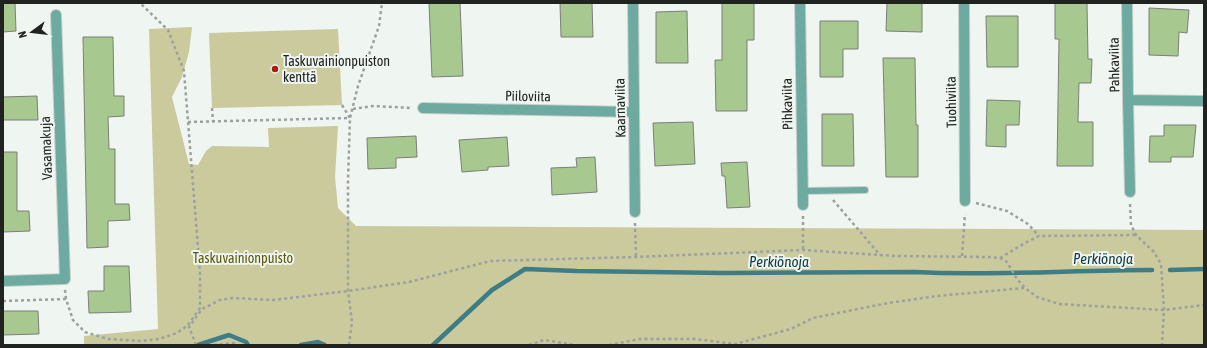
<svg xmlns="http://www.w3.org/2000/svg" width="1207" height="348" viewBox="0 0 1207 348" font-family="'Asap Condensed',sans-serif">
	<rect width="100%" height="100%" fill="#eff5f1"/>
	<!-- green -->
	<g fill="#caca9d">
		<polygon points="192,27 189,52 182,77 172,97 189,164 198,165 206,151 212,146 269,147 268,128 338,126 335,177 338,208 356,226 1204,230 1204,345 84,345 84,336 158,329 149,29"/>
		<polygon points="338,29 342,105 212,108 209,33"/>
	</g>
	<g fill="none" stroke-linecap="round" stroke-linejoin="round">
		<!-- stream -->
		<g stroke="#3e7d86" stroke-width="4.5">
			<polyline points="1170,270 1204,269"/>
			<polyline points="198,345 229,335 246,342 248,345"/>
			<polyline points="301,345 318,342 325,345"/>
			<path d="M433 345 492 290 525 269 577 271 724 273 915 272C994 276 1073 270 1152 270"/>
		</g>
	</g>
	<!-- building -->
	<g fill="#a7c88e" stroke="#7c7f7a">
		<polygon points="3,3 15,3 16,31 3,32"/>
		<polygon points="429,3 460,3 463,76 432,77"/>
		<polygon points="560,3 592,3 593,37 561,37"/>
		<polygon points="722,3 754,3 754,40 747,40 747,111 716,111 715,60 722,60"/>
		<polygon points="887,3 922,3 922,32 886,31"/>
		<polygon points="1055,3 1087,3 1088,59 1092,59 1091,83 1079,83 1078,122 1093,122 1093,166 1057,166 1059,39 1055,39"/>
		<polygon points="1149,8 1189,10 1187,33 1179,32 1178,56 1149,55"/>
		<polygon points="687,11 688,63 656,63 656,12"/>
		<polygon points="986,16 1018,16 1018,67 987,67"/>
		<polygon points="820,21 858,21 858,49 843,49 843,77 820,77"/>
		<polygon points="83,37 113,37 114,96 124,96 124,116 108,117 109,149 115,149 115,204 129,204 130,220 108,221 108,247 87,248"/>
		<polygon points="883,58 915,58 916,125 918,125 918,177 886,177"/>
		<polygon points="37,96 38,120 3,120 3,97"/>
		<polygon points="987,100 1020,101 1019,125 1006,125 1006,147 986,146"/>
		<polygon points="822,114 853,114 854,166 822,166"/>
		<polygon points="693,122 695,164 655,166 653,123"/>
		<polygon points="1164,125 1196,125 1193,157 1171,157 1171,162 1149,162 1150,136 1164,136"/>
		<polygon points="416,136 417,157 396,158 396,168 368,169 367,138"/>
		<polygon points="507,137 509,166 488,167 488,170 462,172 459,140"/>
		<polygon points="3,152 17,152 17,211 29,211 30,231 3,232"/>
		<polygon points="595,157 597,192 552,195 551,168 577,167 576,158"/>
		<polygon points="747,162 750,207 727,208 725,176 722,176 721,163"/>
		<polygon points="104,266 129,266 131,312 89,313 88,291 104,291"/>
		<polygon points="3,311 38,311 39,334 3,335"/>
	</g>
	<g fill="none" stroke-linecap="round" stroke-linejoin="round">
		<!-- lane casing -->
		<g stroke="#cacfcc" stroke-width="8">
			<polyline id="lane" points="803,191 865,190"/>
		</g>
		<!-- street casing -->
		<g stroke="#cacfcc" stroke-width="12">
			<g id="street">
				<polyline points="633,3 635,212"/>
				<polyline points="800,3 803,205"/>
				<polyline points="964,3 965,201"/>
				<polyline points="1127,3 1128,100 1204,101"/>
				<polyline points="1128,100 1130,192"/>
				<polyline points="423,108 634,112"/>
				<polyline points="3,281 65,279 56,15"/>
			</g>
		</g>
		<!-- path -->
		<g stroke="#9da19e" stroke-width="2.5" stroke-dasharray="3 3" stroke-linecap="butt">
			<polyline points="342,105 350,118"/>
			<polyline points="212,108 213,121"/>
			<polyline points="353,109 373,106 412,108"/>
			<polyline points="188,122 350,118"/>
			<polyline points="833,200 880,255"/>
			<polyline points="976,203 1007,211 1028,224 1039,236"/>
			<polyline points="1130,204 1131,225 1136,235 1154,252 1161,264 1164,310 1162,345"/>
			<polyline points="803,216 803,250"/>
			<polyline points="635,223 636,257"/>
			<polyline points="962,256 965,214"/>
			<polyline points="1000,258 1025,243 1039,236 1136,235"/>
			<polyline points="65,290 66,299 73,320 85,332 108,339 141,341 159,339 177,333 188,325 200,308 200,273 184,71 168,30 140,3"/>
			<polyline points="3,301 66,299"/>
			<polyline points="196,345 189,327 202,309 220,300 233,298 273,300 348,291 409,282 490,261 636,257 803,250 896,256 988,257 1000,258 1007,262 1017,279 1025,288 1037,297 1059,304 1164,310 1204,305"/>
			<polyline points="214,345 235,343 237,345"/>
			<polyline points="349,345 352,322 348,291 348,180 350,118 358,86 379,26 382,3"/>
			<polyline points="529,345 544,340 574,345"/>
			<polyline points="609,345 640,339 695,339 735,344 791,329 813,318 888,303 937,296 1024,288"/>
		</g>
		<!-- lane -->
		<use href="#lane" stroke="#6daba0" stroke-width="6"/>
		<!-- street -->
		<use href="#street" stroke="#6daba0" stroke-width="10"/>
	</g>
	<!-- markers -->
	<circle fill="#ad1e0a" stroke="#eff5f1" stroke-width="1.5" cx="275" cy="69" r="4"/>
	<g text-anchor="middle" dominant-baseline="central" stroke-width="4" stroke-linejoin="round" paint-order="stroke">
		<!-- poi labels -->
		<g font-size="14" fill="#212321" stroke="#eff5f1" text-anchor="start">
			<text x="283" y="61">Taskuvainionpuiston<tspan x="283" dy="16">kenttä</tspan></text>
		</g>
		<!-- street labels -->
		<g font-size="14" fill="#212321" stroke="#eff5f1">
			<text transform="translate(1114 65) rotate(-91)">Pahkaviita</text>
			<text transform="translate(528 96) rotate(1)">Piiloviita</text>
			<text transform="translate(951 102) rotate(-91)">Tuohiviita</text>
			<text transform="translate(787 104) rotate(-91)">Pihkaviita</text>
			<text transform="translate(620 108) rotate(-91)">Kaarnaviita</text>
			<text transform="translate(46 148) rotate(-92)">Vasamakuja</text>
		</g>
		<!-- park labels -->
		<g font-size="14" fill="#5d5909" stroke="#eff5f1">
			<text x="243" y="258">Taskuvainionpuisto</text>
		</g>
		<!-- water labels -->
		<g font-size="15" font-style="italic" fill="#0e393f" stroke="#eff5f1">
			<text x="1103" y="258">Perkiönoja</text>
			<text x="779" y="261">Perkiönoja</text>
		</g>
	</g>
	<!-- border -->
	<rect width="1207" height="348" fill="none" stroke="#212321" stroke-width="8"/>
	<!-- north arrow -->
	<g transform="translate(32 32) rotate(255)" stroke="#eff5f1" stroke-width="3" paint-order="stroke">
	<path d="M0-3L7 15L0 10L-7 15Z" fill="#212321"/>
	<text y="-6" font-size="11" font-weight="bold" text-anchor="middle" fill="#212321">N</text>
	</g>
</svg>
